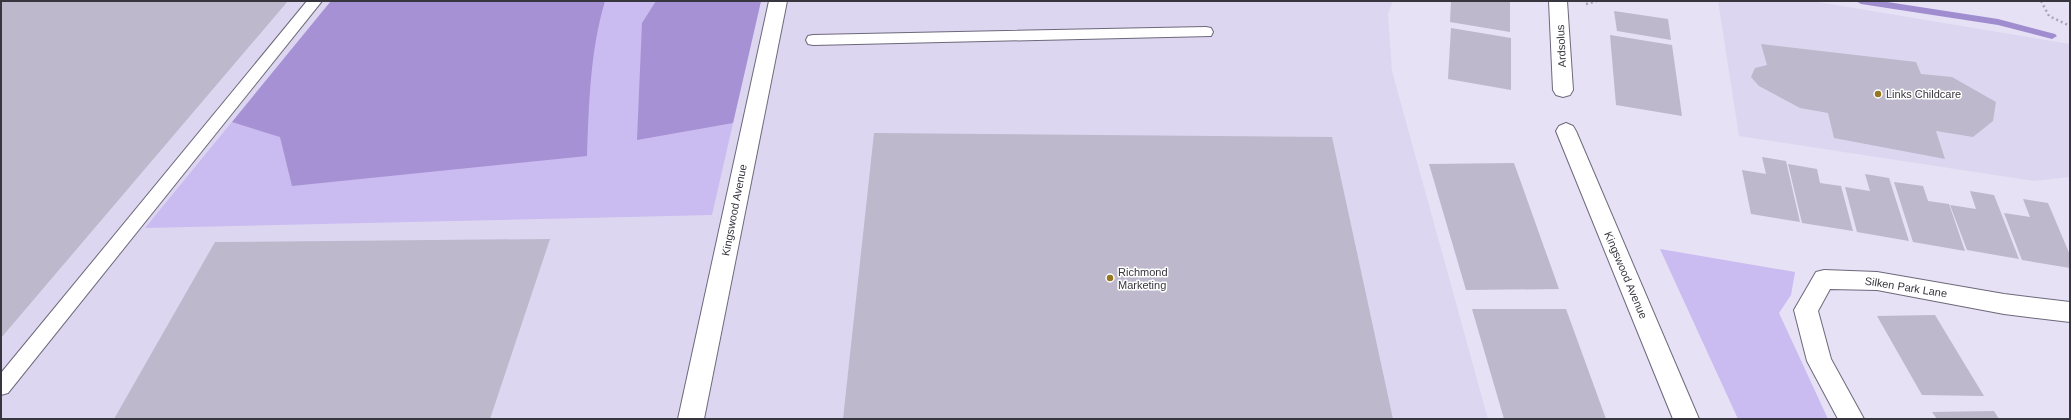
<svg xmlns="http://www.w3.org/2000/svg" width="2071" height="420" viewBox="0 0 2071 420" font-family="Arial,sans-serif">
	<rect width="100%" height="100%" fill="#e6e1f5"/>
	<!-- built -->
	<g fill="#ddd6f1">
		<polygon points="1,1 1393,1 1388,14 1392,71 1488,419 1,419"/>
		<polygon points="1718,1 1812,1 2070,44 2070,177 2034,181 1739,136"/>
	</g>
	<!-- green -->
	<g fill="#cabbf0">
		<polygon points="331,1 761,1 712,215 145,228"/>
		<polygon points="1660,249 1795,272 1791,295 1779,313 1828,419 1738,419"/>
	</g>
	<!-- forest -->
	<g fill="#a591d3">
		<path d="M331 1H605C590 51 589 104 587 156L292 186 280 137 232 122Z"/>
		<polygon points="656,1 761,1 733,123 637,140 642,23"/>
	</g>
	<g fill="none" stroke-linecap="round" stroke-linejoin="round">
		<!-- stream -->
		<polygon fill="#a08dcf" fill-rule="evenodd" points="1856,1 1881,1 1998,19 2055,34 2057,36 2052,39 1998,25 1861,4"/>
	</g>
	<!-- building -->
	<g fill="#bdb8cc">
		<polygon points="1,1 288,1 1,338"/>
		<polygon points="1451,1 1510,1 1510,32 1450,22"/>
		<polygon points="1614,11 1668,19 1671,40 1617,31"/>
		<polygon points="1451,28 1511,38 1511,90 1448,79"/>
		<polygon points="1610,35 1672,45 1682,116 1616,105"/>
		<polygon points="1761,44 1916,62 1921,74 1952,77 1996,102 1993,121 1973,137 1936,131 1945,159 1834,138 1828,113 1800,108 1759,86 1751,77 1755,68 1767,65"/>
		<polygon points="874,133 1332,137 1393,419 843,419"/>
		<polygon points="1762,157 1786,161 1800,222 1751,214 1742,170 1766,174"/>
		<polygon points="1514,163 1559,289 1466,290 1429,164"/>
		<polygon points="1788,164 1817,169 1820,183 1841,186 1853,231 1802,223"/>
		<polygon points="1865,174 1889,178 1909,241 1857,232 1845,187 1870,191"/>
		<polygon points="1894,182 1923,186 1928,201 1949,204 1965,251 1913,242"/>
		<polygon points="1970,191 1994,195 2019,259 1967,250 1950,205 1976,209"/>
		<polygon points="2023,199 2048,203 2070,255 2070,268 2022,260 2004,213 2030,217"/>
		<polygon points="550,239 490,419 114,419 215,242"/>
		<polygon points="1472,309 1566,309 1606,419 1504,419"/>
		<polygon points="1935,315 1967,368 1984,396 1922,395 1877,316"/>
		<polygon points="1994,411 1999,419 1937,419 1932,412"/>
	</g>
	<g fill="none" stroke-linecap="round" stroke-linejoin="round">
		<!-- lane casing -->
		<g stroke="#6d687a" stroke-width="2">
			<g id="lane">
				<polygon points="307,1 322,1 8,393 1,395 1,373"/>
				<polygon points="1206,27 1211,28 1213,32 1211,36 813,45 808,44 806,40 808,36 813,35"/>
			</g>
		</g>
		<!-- street casing -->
		<g stroke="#6d687a" stroke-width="2">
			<g id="street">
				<polygon points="769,1 787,1 704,419 678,419"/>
				<polygon points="1549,1 1567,1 1573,90 1570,95 1563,97 1556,95 1553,90"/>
				<polygon points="1566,123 1573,126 1576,131 1699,419 1673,419 1556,131 1559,126"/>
				<polygon points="1824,270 1877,272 2004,294 2070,302 2070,322 2004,314 1877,290 1830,289 1818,311 1831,359 1864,419 1838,419 1807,361 1794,310 1816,272"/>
			</g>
		</g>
		<!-- path -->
		<g stroke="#a9a5b4" stroke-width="2.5" stroke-dasharray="2 3" stroke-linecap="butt">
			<polyline points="2041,1 2049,16 2070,26"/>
			<polyline points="1586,4 1597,1"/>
		</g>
		<!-- lane -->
		<use href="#lane" fill="#fff" fill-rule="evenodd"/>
		<!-- street -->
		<use href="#street" fill="#fff" fill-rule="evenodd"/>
	</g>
	<!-- markers -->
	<g fill="#96761e" stroke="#fff" stroke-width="1.5">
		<circle cx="1878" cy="94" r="4"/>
		<circle cx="1110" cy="278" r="4"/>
	</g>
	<g text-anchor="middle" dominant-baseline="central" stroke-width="3" stroke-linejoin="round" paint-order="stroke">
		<!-- street labels -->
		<g font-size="11" fill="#37353d" stroke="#fff">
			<text transform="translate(1561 46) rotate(-93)">Ardsolus</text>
			<text transform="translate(734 210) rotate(-79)">Kingswood Avenue</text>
			<text transform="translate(1626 275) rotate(67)">Kingswood Avenue</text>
			<text transform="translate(1906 287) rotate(9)">Silken Park Lane</text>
		</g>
		<!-- poi labels -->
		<g font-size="11" fill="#37353d" stroke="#fff" text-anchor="start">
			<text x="1886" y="94">Links Childcare</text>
			<text x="1118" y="272">Richmond<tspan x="1118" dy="13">Marketing</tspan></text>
		</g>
	</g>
	<!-- border -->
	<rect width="2071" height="420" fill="none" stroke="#37353d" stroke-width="4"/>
</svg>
